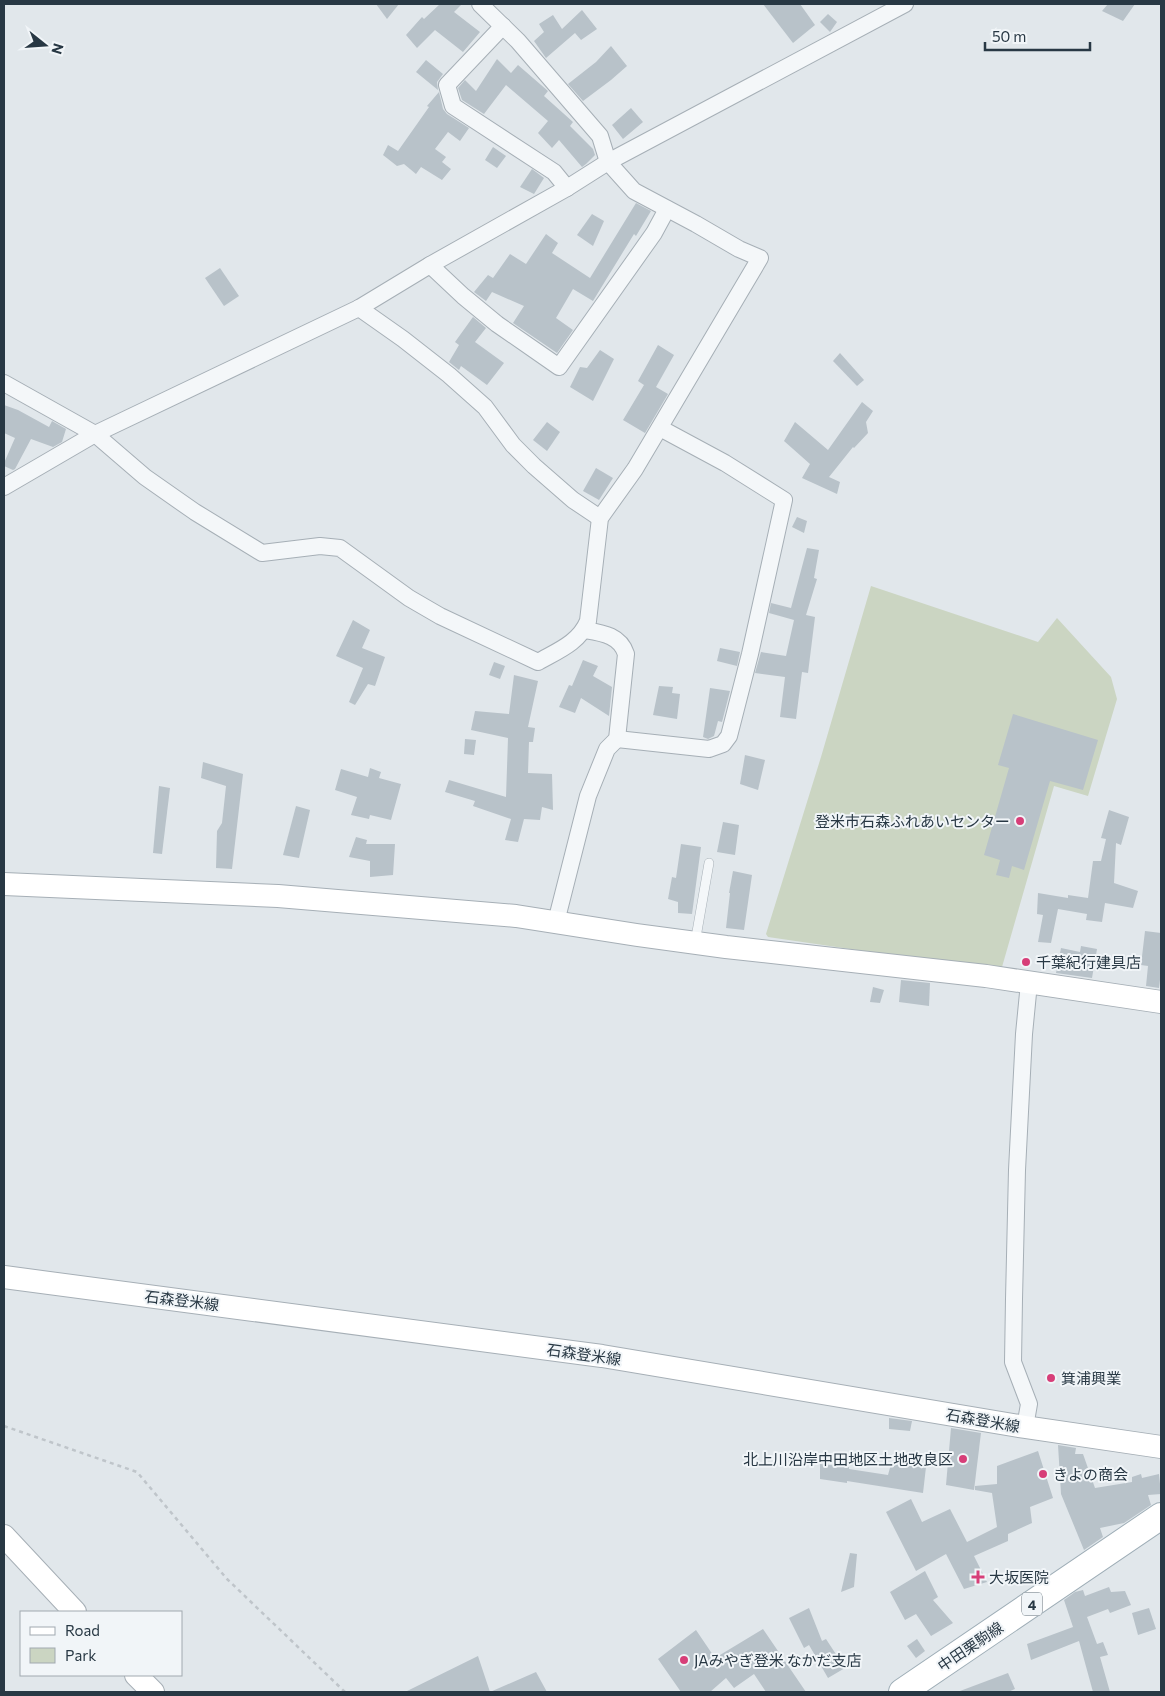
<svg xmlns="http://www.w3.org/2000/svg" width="1165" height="1696" viewBox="0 0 1165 1696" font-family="Commissioner,'Noto Sans JP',sans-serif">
	<rect width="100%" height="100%" fill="#e1e7eb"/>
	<!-- green -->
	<polygon fill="#cbd5c2" points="871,586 1038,642 1057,618 1111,677 1117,699 1088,796 1054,786 1002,967 871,952 768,937 766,934 821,757"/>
	<!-- building -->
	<g fill="#b8c2c9">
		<polygon points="376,4 399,4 387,19"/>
		<polygon points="440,4 462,4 454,12 480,32 463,52 435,30 417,48 406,35 422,17 424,19"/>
		<polygon points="763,4 800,4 815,25 793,43"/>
		<polygon points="1108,4 1135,4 1123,21 1102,11"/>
		<polygon points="582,10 597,29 581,40 575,33 546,58 534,41 544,32 539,24 553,15 562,29"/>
		<polygon points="828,14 837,22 830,32 820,22"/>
		<polygon points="611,46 627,66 611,80 583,101 568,84 596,62"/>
		<polygon points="497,59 511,73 518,65 548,91 544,96 573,122 570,126 593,149 595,155 586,164 582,167 559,140 552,148 538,133 548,121 506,85 484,114 462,100 458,88 465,80 476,91"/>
		<polygon points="426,60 443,74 437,82 438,90 416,72"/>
		<polygon points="439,92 443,109 447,114 469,128 460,141 448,132 435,149 446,157 442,162 451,169 442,180 421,167 416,174 404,164 397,166 383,155 388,145 398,151 429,107 427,106"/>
		<polygon points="631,108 643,122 623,139 612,125"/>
		<polygon points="493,147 506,156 497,168 485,160"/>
		<polygon points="532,169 544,178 534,194 520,187"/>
		<polygon points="636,203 651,211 636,236 634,234 593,301 573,289 556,318 573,330 557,353 513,323 524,306 492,292 486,301 474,292 488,275 493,278 510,254 526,264 546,234 558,243 552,253 590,278"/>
		<polygon points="592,214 604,221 593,246 577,235"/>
		<polygon points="220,268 239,296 224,306 205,278"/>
		<polygon points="473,317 486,328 475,342 504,363 487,385 461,366 459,370 449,362 459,345 455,342"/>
		<polygon points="658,345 674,355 656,387 668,394 645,433 623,420 644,385 638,381"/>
		<polygon points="600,350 614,359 593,401 570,387 580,367 587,368"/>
		<polygon points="840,353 864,380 857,386 833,361"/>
		<polygon points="862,402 873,411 866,422 868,433 854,448 853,447 829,477 840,482 837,494 802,478 810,464 784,441 795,422 828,450"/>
		<polygon points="4,405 18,410 49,427 52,421 66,429 62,442 53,447 31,439 15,469 13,470 4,466 4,463 15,438 4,433"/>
		<polygon points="547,422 560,432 547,451 533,440"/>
		<polygon points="596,468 613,478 599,500 583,491"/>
		<polygon points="797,517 807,521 804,533 792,527"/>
		<polygon points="807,548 819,550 814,578 817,579 806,615 815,617 808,673 802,672 796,719 780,717 785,677 755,673 761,652 786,656 794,620 769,613 771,603 791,608"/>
		<polygon points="353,620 370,630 362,648 385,657 375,686 368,684 355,705 349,702 363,668 336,656"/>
		<polygon points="720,648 740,652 737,666 717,661"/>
		<polygon points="583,660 598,666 593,676 612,687 609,716 581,698 575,713 559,707 569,685 572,686"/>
		<polygon points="494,662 505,666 500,679 489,675"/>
		<polygon points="514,675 538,681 528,727 535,728 533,742 529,742 528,773 552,774 553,810 542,807 540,820 524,819 518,842 505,840 511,819 473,806 475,801 445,792 449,780 506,797 508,738 471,730 475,711 509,714"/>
		<polygon points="659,686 673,687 672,693 680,694 677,719 653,715"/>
		<polygon points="710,688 730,691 722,722 718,721 714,736 708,739 703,737"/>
		<polygon points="1013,714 1098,740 1083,790 1050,781 1024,870 1012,866 1009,878 996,875 1000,860 984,855 1009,768 998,765"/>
		<polygon points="465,739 476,740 474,755 464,754"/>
		<polygon points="745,755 765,760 758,790 740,784"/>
		<polygon points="203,762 243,774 232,869 216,868 217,831 222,823 226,786 201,778"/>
		<polygon points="370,768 381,772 379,778 401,784 391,820 370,815 369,819 351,815 357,797 335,790 341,769 368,777"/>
		<polygon points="159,786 170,788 162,854 153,853"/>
		<polygon points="296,806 310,810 299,858 283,855"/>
		<polygon points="1109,810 1129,817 1121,845 1116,843 1114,883 1138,891 1133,908 1105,903 1102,922 1086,920 1087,914 1058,909 1051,943 1038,942 1043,915 1037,914 1038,893 1068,898 1068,895 1088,898 1093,861 1101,861 1106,839 1101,838"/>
		<polygon points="723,822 739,825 735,855 717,852"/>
		<polygon points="356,837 367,840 366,844 395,844 393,875 370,877 370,861 349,857"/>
		<polygon points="681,844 701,847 692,914 678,913 678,902 668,899 672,877 676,878"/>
		<polygon points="733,871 752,875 744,930 726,928 730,893 729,893"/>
		<polygon points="1145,931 1161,933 1161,972 1159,988 1146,986 1148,966 1141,965"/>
		<polygon points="1081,946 1097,949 1092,978 1056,973 1061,948 1080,952"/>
		<polygon points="901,980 930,983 929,1006 899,1002"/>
		<polygon points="873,987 884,990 880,1003 870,1002"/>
		<polygon points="889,1418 912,1421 910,1431 889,1429"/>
		<polygon points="951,1428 981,1433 974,1490 946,1485"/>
		<polygon points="1058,1445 1076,1448 1075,1454 1083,1454 1095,1488 1132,1482 1132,1477 1141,1474 1142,1478 1159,1474 1161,1494 1148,1495 1151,1505 1124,1523 1100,1528 1103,1537 1084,1550 1061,1494"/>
		<polygon points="1038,1451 1053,1498 1030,1507 1032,1523 1008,1534 1008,1541 974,1556 987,1582 964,1589 946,1554 916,1571 886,1512 911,1499 922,1522 950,1509 967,1542 997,1527 992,1493 975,1490 975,1486 997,1484 997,1466"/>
		<polygon points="820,1464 849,1467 849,1469 888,1475 891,1464 926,1467 923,1493 847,1481 847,1483 820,1479"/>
		<polygon points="850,1553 857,1554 854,1587 841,1592"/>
		<polygon points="925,1571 938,1597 933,1600 953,1623 931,1636 916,1614 905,1620 890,1592"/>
		<polygon points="1109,1587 1111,1592 1125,1591 1131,1605 1110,1613 1108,1609 1087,1617 1097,1644 1103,1642 1108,1655 1100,1657 1110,1692 1093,1692 1079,1641 1031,1660 1027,1644 1073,1627 1064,1600 1075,1592 1083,1590 1085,1596"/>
		<polygon points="809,1608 822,1641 826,1639 845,1668 828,1678 809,1645 804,1648 789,1618"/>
		<polygon points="1149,1608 1156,1629 1138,1635 1132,1613"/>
		<polygon points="763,1629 806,1692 766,1692 754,1674 734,1688 726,1678 710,1692 681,1692 658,1659 696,1630 715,1658"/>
		<polygon points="917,1639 925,1651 916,1658 907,1646"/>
		<polygon points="478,1656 490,1692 536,1672 547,1692 405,1692"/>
		<polygon points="1008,1673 1015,1689 1008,1692 960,1692 960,1691"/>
	</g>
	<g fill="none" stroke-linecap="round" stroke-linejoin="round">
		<!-- lane casing -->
		<g stroke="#a6afb6" stroke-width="10">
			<polyline id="lane" points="695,943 709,863"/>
		</g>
		<!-- street casing -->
		<g stroke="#a6afb6" stroke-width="18">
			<g id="street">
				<polyline points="503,26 447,85 453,106 554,172 567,188"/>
				<polyline points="430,265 463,296 497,324 559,367 654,233 667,209"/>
				<polyline points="359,308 403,339 449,375 485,407 513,445 534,466 573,500 600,518"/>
				<path d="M4 383 95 434 145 477 195 512 262 553 320 546 340 548 409 598 440 616 538 662C557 651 579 643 588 621L600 518 635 469 760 258 739 249 696 224 634 191 608 162 600 136 518 41 480 4"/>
				<polyline points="4,487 95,434 359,308 430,265 567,188 608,162 905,4"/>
				<polyline points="617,739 709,749 723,744 729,736 750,654 784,500 725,463 660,428"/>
				<path d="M556 922 588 796 607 749 617 739 626 654C620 635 602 633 584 630"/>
				<polyline points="1025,1427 1029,1404 1013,1362 1014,1299 1017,1170 1024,1034 1029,983"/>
			</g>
		</g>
		<!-- secondary casing -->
		<g stroke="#a6afb6" stroke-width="24">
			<g id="secondary">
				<polyline points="4,884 278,896 516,916 637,935 726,947 986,976 1161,1002"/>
				<polyline points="4,1277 602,1356 1025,1427 1161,1447"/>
				<polyline points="4,1536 75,1612"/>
				<polyline points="136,1675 153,1692"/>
			</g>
		</g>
		<!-- primary casing -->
		<g stroke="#9faeb7" stroke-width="28">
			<polyline id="primary" points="902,1692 1161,1516"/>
		</g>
		<!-- path -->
		<polyline stroke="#bfc5ca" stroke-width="2.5" stroke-dasharray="4 4" stroke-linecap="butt" points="4,1426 137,1472 227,1579 345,1692"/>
		<!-- lane -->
		<use href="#lane" stroke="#f4f7f9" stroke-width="9"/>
		<!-- street -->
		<use href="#street" stroke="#f4f7f9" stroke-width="16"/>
		<!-- secondary -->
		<use href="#secondary" stroke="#fff" stroke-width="22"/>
		<!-- primary -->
		<use href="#primary" stroke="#fff" stroke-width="26"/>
	</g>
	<!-- markers -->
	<g fill="#d73e78" stroke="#f1f5f8" stroke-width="2">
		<circle cx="1020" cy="821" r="5"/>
		<circle cx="1026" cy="962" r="5"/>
		<circle cx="1051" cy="1378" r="5"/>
		<circle cx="963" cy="1459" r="5"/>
		<circle cx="1043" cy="1474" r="5"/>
		<path d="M975.5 1569.5h5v5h5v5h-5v5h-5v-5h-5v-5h5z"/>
		<circle cx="684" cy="1660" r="5"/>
	</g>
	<g text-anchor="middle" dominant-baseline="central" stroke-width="4" stroke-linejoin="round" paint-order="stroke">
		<!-- shield labels -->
		<rect fill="#f1f5f8" stroke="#64717a" stroke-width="1" x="1022" y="1592.5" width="20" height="23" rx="4"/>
		<g font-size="14" font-weight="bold" fill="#283844">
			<text x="1032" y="1604">4</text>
		</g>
		<!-- poi labels -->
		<g font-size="15" fill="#283844" stroke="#f1f5f8" text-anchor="start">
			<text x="1010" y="821" text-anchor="end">登米市石森ふれあいセンター</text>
			<text x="1036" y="962">千葉紀行建具店</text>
			<text x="1061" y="1378">箕浦興業</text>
			<text x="953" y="1459" text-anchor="end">北上川沿岸中田地区土地改良区</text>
			<text x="1053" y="1474">きよの商会</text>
			<text x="989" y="1577">大坂医院</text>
			<text x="694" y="1660">JAみやぎ登米 なかだ支店</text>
		</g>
		<!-- street labels -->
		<g font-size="15" fill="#283844" stroke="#f1f5f8">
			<text transform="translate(182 1300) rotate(7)">石森登米線</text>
			<text transform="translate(584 1354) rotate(8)">石森登米線</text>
			<text transform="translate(983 1420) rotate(10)">石森登米線</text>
			<text transform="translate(970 1646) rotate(-34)">中田栗駒線</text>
		</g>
	</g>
	<!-- border -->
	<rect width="1165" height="1696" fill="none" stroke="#283844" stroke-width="10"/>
	<!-- legend -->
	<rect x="20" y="1611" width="162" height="65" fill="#f1f5f8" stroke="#a1a9b0"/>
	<rect x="30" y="1627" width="25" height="8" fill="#ffffff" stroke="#a1a9b0"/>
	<text x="65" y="1636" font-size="15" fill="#283844">Road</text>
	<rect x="30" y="1648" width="25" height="15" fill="#cbd5c2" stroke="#a1a9b0"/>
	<text x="65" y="1661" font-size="15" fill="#283844">Park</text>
	<!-- north arrow -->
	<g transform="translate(45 45) rotate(107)" stroke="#f1f5f8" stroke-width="4" paint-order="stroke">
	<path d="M0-4L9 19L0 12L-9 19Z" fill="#283844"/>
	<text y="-8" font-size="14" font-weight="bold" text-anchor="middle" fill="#283844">N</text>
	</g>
	<!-- scale -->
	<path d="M985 42v8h105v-8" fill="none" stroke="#283844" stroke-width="2.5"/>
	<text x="992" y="42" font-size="15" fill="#283844" stroke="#f1f5f8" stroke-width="4" paint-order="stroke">50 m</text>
</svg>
